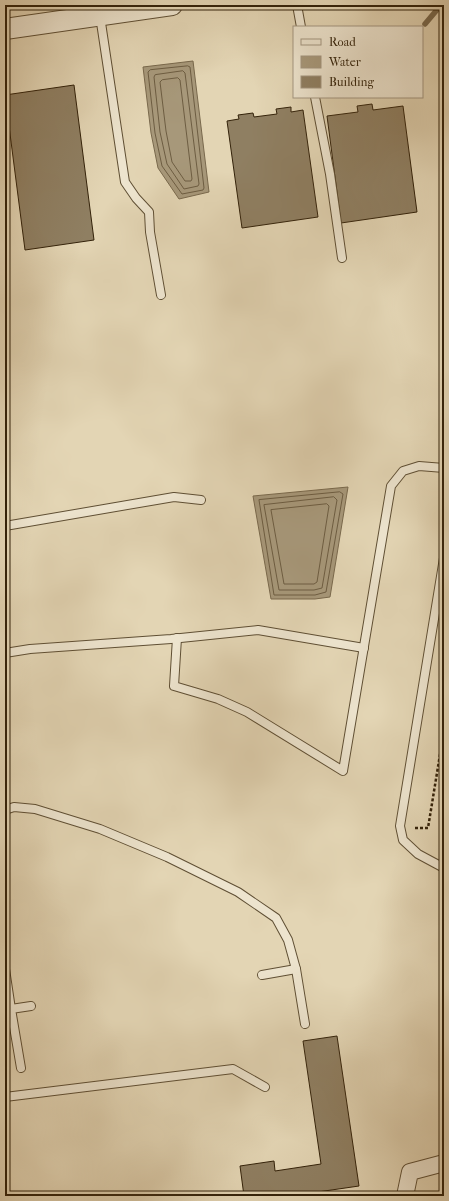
<svg xmlns="http://www.w3.org/2000/svg" width="449" height="1201" viewBox="0 0 449 1201" font-family="'IM FELL French Canon',serif">
	<rect width="100%" height="100%" fill="#e3d5b4"/>
	<filter id="stains"><feTurbulence type="fractalNoise" baseFrequency=".005" numOctaves="4"/><feColorMatrix values="0 0 0 0 .2 0 0 0 0 .09 0 0 0 0 .02 0 0 0 .5 -.17"/></filter>
	<radialGradient id="worn" r=".72"><stop offset=".6" stop-color="#630" stop-opacity="0"/><stop offset="1" stop-color="#630" stop-opacity=".3"/></radialGradient>
	<!-- water -->
	<g fill="#a7987a" stroke="#79694d">
		<polygon points="193,61 209,192 179,199 158,168 151,133 143,67"/>
		<polygon points="348,487 330,597 315,599 271,599 253,496"/>
	</g>
	<g fill="none" stroke-linecap="round" stroke-linejoin="round">
		<!-- shore -->
		<g stroke="#6d5d42" stroke-width="1">
			<polygon points="188,66 190,67 204,188 203,190 182,194 162,166 155,133 148,72 150,70"/>
			<polygon points="183,71 185,73 199,184 198,186 184,189 167,164 160,132 154,77 155,75"/>
			<polygon points="178,78 180,80 192,179 191,181 185,181 172,162 166,131 160,82 162,80"/>
			<polygon points="340,492 343,494 326,592 315,595 274,595 259,500"/>
			<polygon points="334,497 337,500 322,588 314,590 279,590 264,505"/>
			<polygon points="327,504 329,506 317,582 314,584 284,584 271,510"/>
		</g>
		<!-- stream -->
		<polyline stroke="#79694d" stroke-width="5.5" points="425,24 441,5"/>
	</g>
	<!-- building -->
	<g fill="#8f7f62" stroke="#33220a">
		<polygon points="74,85 94,240 25,250 5,95"/>
		<polygon points="372,104 373,110 403,106 417,212 341,223 327,116 358,112 357,106"/>
		<polygon points="291,107 291,112 303,110 318,217 242,228 227,121 239,119 238,115 253,113 254,117 277,114 276,109"/>
		<polygon points="444,815 444,841 440,840"/>
		<polygon points="337,1036 359,1186 290,1196 244,1196 240,1166 274,1161 275,1171 321,1164 303,1041"/>
	</g>
	<g fill="none" stroke-linecap="round" stroke-linejoin="round">
		<!-- service casing -->
		<g stroke="#5f4f34" stroke-width="10">
			<g id="service">
				<polyline points="297,5 301,27"/>
				<polyline points="100,16 125,182 136,198 149,212 150,232 161,295"/>
				<polyline points="315,97 330,174 342,258"/>
				<polyline points="5,526 174,497 201,500"/>
				<polyline points="444,558 400,826 403,840 418,854 444,868"/>
				<polyline points="177,638 174,686 218,699 247,712 343,771 391,486 403,471 419,466 444,468"/>
				<polyline points="5,653 30,649 171,639 258,630 364,648"/>
				<polyline points="5,810 14,807 35,809 100,829 167,857 238,892 276,918 288,940 296,969 305,1024"/>
				<polyline points="5,969 11,1009 5,1011"/>
				<polyline points="262,975 296,969"/>
				<polyline points="21,1068 11,1009 31,1006"/>
				<polyline points="5,1097 233,1069 265,1087"/>
			</g>
		</g>
		<!-- minor casing -->
		<g stroke="#5f4f34" stroke-width="18">
			<polyline id="minor" points="405,1196 410,1172 444,1163"/>
		</g>
		<!-- tertiary casing -->
		<g stroke="#5f4f34" stroke-width="22">
			<polyline id="tertiary" points="5,29 172,5"/>
		</g>
		<!-- path -->
		<polyline stroke="#33220a" stroke-width="2.5" stroke-dasharray="3 2" stroke-linecap="butt" points="415,828 428,828 444,730"/>
		<!-- service -->
		<use href="#service" stroke="#ede4ce" stroke-width="8"/>
		<!-- minor -->
		<use href="#minor" stroke="#ede4ce" stroke-width="16"/>
		<!-- tertiary -->
		<use href="#tertiary" stroke="#ede4ce" stroke-width="20"/>
	</g>
	<!-- margin -->
	<rect width="449" height="1201" fill="none" stroke="#e3d5b4" stroke-width="20"/>
	<rect x="6" y="6" width="437" height="1189" fill="none" stroke="#33220a" stroke-width="2"/>
	<rect x="10" y="10" width="429" height="1181" fill="none" stroke="#33220a"/>
	<!-- legend -->
	<rect x="293" y="26" width="130" height="72" fill="#ede4ce" stroke="#a39680"/>
	<rect x="301" y="39" width="20" height="6" fill="#ede4ce" stroke="#a39680"/>
	<text x="329" y="46" font-size="12" fill="#33220a">Road</text>
	<rect x="301" y="56" width="20" height="12" fill="#a7987a" stroke="#a39680"/>
	<text x="329" y="66" font-size="12" fill="#33220a">Water</text>
	<rect x="301" y="76" width="20" height="12" fill="#8f7f62" stroke="#a39680"/>
	<text x="329" y="86" font-size="12" fill="#33220a">Building</text>
	<rect width="100%" height="100%" filter="url(#stains)"/>
	<rect width="100%" height="100%" fill="url(#worn)"/>
</svg>
